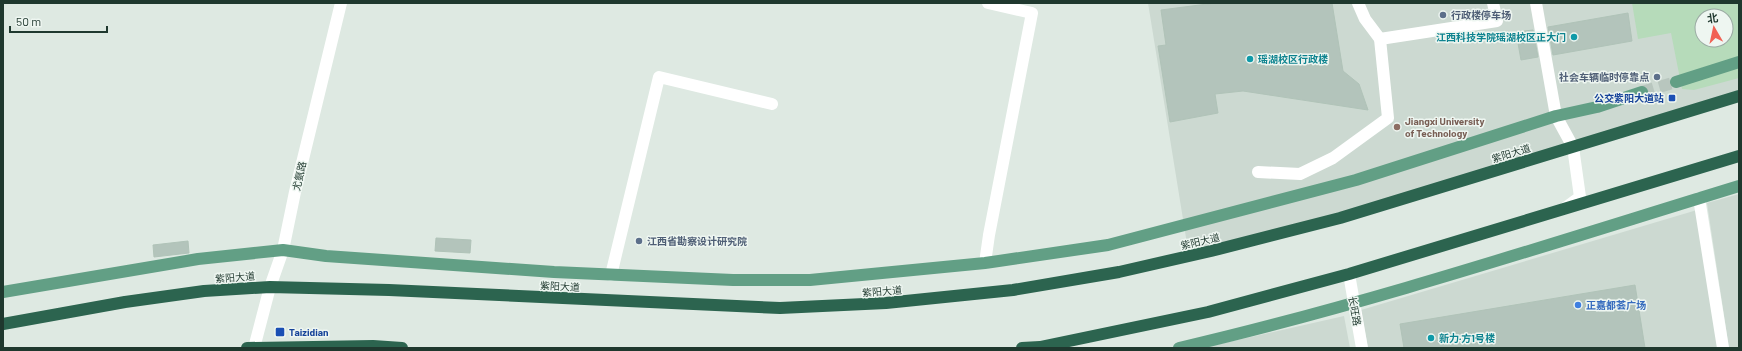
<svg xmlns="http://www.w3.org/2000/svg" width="1742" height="351" viewBox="0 0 1742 351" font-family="Barlow,'Noto Sans SC',sans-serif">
	<rect width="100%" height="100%" fill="#dee9e2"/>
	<!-- built -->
	<g fill="#ccd9d1" fill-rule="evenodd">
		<path d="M1148 3H1739V92L1362 211 1188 250ZM1702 16H1726V40H1702Z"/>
		<polygon points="1739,194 1739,348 1729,348 1707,203"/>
		<polygon points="1697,210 1718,348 1368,348 1361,310"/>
		<polygon points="1344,316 1350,348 1202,348"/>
	</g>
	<!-- green -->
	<path fill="#b6dbba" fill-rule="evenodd" d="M1632 3H1739V78L1694 90 1682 89 1671 33 1638 39ZM1702 16H1726V40H1702Z"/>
	<!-- building -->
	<g fill="#b3c4bb" stroke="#b0c3b8">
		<polygon points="1215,3 1332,3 1343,71 1359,84 1368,110 1243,91 1215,94 1218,113 1170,122 1158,46 1166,45 1161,10"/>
		<polygon points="1628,13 1632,41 1553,55 1548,27"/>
		<polygon points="1533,30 1538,57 1521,60 1516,32"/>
		<polygon points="436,238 471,240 470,253 435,251"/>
		<polygon points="188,241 189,253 154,257 153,245"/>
		<polygon points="1635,285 1645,348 1404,348 1400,324"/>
	</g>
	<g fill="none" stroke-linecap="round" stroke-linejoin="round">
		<!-- street-tunnel -->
		<polyline stroke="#b8c6be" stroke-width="12" stroke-dasharray="12 6" stroke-linecap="butt" points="1642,92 1676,82"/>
		<!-- street -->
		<g stroke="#fff" stroke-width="12">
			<polyline points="1536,3 1556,116 1573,147 1580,197 1565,208"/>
			<polyline points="1380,39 1497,21 1493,3"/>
			<polyline points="1258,172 1300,174 1333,158 1388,118 1380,39 1365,19 1358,3"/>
			<polyline points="1699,198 1723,348"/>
			<polyline points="985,263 989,235 1032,13 988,3"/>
			<polyline points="1349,274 1362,348"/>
			<polyline points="611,275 659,77 772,104"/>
		</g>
		<!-- secondary -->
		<polyline stroke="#fff" stroke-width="12" points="254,348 270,287 283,250 295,192 341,3"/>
		<!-- primary -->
		<g stroke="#629f85" stroke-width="12">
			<polyline points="1676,82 1739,62"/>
			<polyline points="3,292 198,259 283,250 326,256 554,272 733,280 810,280 985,263 1108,245 1356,180 1556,116 1597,107 1642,92"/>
			<path d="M1179 348C1368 304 1553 243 1739 186"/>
		</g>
		<!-- highway -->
		<g stroke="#2c644f" stroke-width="12">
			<polyline points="3,324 125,302 204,291 270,287 389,290 780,308 886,303 1013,290 1119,272 1211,251 1340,218 1739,96"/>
			<polyline points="247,348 373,346 402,348"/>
			<polyline points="1022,348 1040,347 1208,312 1349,274 1739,156"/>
		</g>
	</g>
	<!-- markers -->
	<g fill="#5c6f8a" stroke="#eef6f1" stroke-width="1.5">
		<circle cx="1443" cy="15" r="4"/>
		<circle cx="1657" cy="77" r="4"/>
		<circle cx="639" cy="241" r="4"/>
	</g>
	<g fill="#0f9aa8" stroke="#eef6f1" stroke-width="1.5">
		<circle cx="1574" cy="37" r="4"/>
		<circle cx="1250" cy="59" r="4"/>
		<circle cx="1431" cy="338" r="4"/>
	</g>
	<g fill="#1a4fb4" stroke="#eef6f1" stroke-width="1.5">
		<rect x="1668" y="94" width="8" height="8" rx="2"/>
		<rect x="275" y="327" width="10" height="10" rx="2"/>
	</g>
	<circle fill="#8d6e63" stroke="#eef6f1" stroke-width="1.5" cx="1397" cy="127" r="4"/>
	<circle fill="#3f7fe0" stroke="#eef6f1" stroke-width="1.5" cx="1578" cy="305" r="4"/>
	<g text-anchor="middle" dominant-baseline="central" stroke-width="3" stroke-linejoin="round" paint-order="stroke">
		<!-- service labels -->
		<g font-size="10" font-weight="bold" fill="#4e5e75" stroke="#eef6f1" text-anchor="start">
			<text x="1451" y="15">行政楼停车场</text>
			<text x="1649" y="77" text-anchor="end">社会车辆临时停靠点</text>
			<text x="647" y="241">江西省勘察设计研究院</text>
		</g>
		<!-- culture labels -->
		<g font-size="10" font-weight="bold" fill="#0d838f" stroke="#eef6f1" text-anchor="start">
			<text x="1566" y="37" text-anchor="end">江西科技学院瑶湖校区正大门</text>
			<text x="1258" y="59">瑶湖校区行政楼</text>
			<text x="1439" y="338">新力·方1号楼</text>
		</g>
		<!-- transit labels -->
		<g font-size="10" font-weight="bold" fill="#164399" stroke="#eef6f1" text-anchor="end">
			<text x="1664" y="98">公交紫阳大道站</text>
			<text x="289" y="332" text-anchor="start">Taizidian</text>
		</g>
		<!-- education labels -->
		<g font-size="10" font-weight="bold" fill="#785e54" stroke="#eef6f1" text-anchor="start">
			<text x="1405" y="121">Jiangxi University<tspan x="1405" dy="12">of Technology</tspan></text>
		</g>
		<!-- street labels -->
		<g font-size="10" fill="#1f382e" stroke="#eef6f1">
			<text transform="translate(1511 153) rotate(-17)">紫阳大道</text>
			<text transform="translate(299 176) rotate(-77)">尤氨路</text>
			<text transform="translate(1200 241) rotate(-13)">紫阳大道</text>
			<text transform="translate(235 277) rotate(-4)">紫阳大道</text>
			<text transform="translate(560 286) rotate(3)">紫阳大道</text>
			<text transform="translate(882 291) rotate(-4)">紫阳大道</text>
			<text transform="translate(1355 311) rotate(80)">长旺路</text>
		</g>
		<!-- shop labels -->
		<g font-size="10" font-weight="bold" fill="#366cbe" stroke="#eef6f1" text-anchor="start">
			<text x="1586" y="305">正嘉都荟广场</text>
		</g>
	</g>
	<!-- border -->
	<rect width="1742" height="351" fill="none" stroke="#1f382e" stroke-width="8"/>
	<!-- north arrow -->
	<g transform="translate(1714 28) rotate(351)"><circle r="19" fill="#eef6f1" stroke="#9baaa3"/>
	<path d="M0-3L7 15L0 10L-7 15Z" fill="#f16154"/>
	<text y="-6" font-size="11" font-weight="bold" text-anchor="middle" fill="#1f382e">北</text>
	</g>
	<!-- scale -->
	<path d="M10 26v6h97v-6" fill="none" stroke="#1f382e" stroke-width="2"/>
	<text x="16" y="26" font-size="12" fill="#1f382e" stroke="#eef6f1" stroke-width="3" paint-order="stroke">50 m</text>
</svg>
